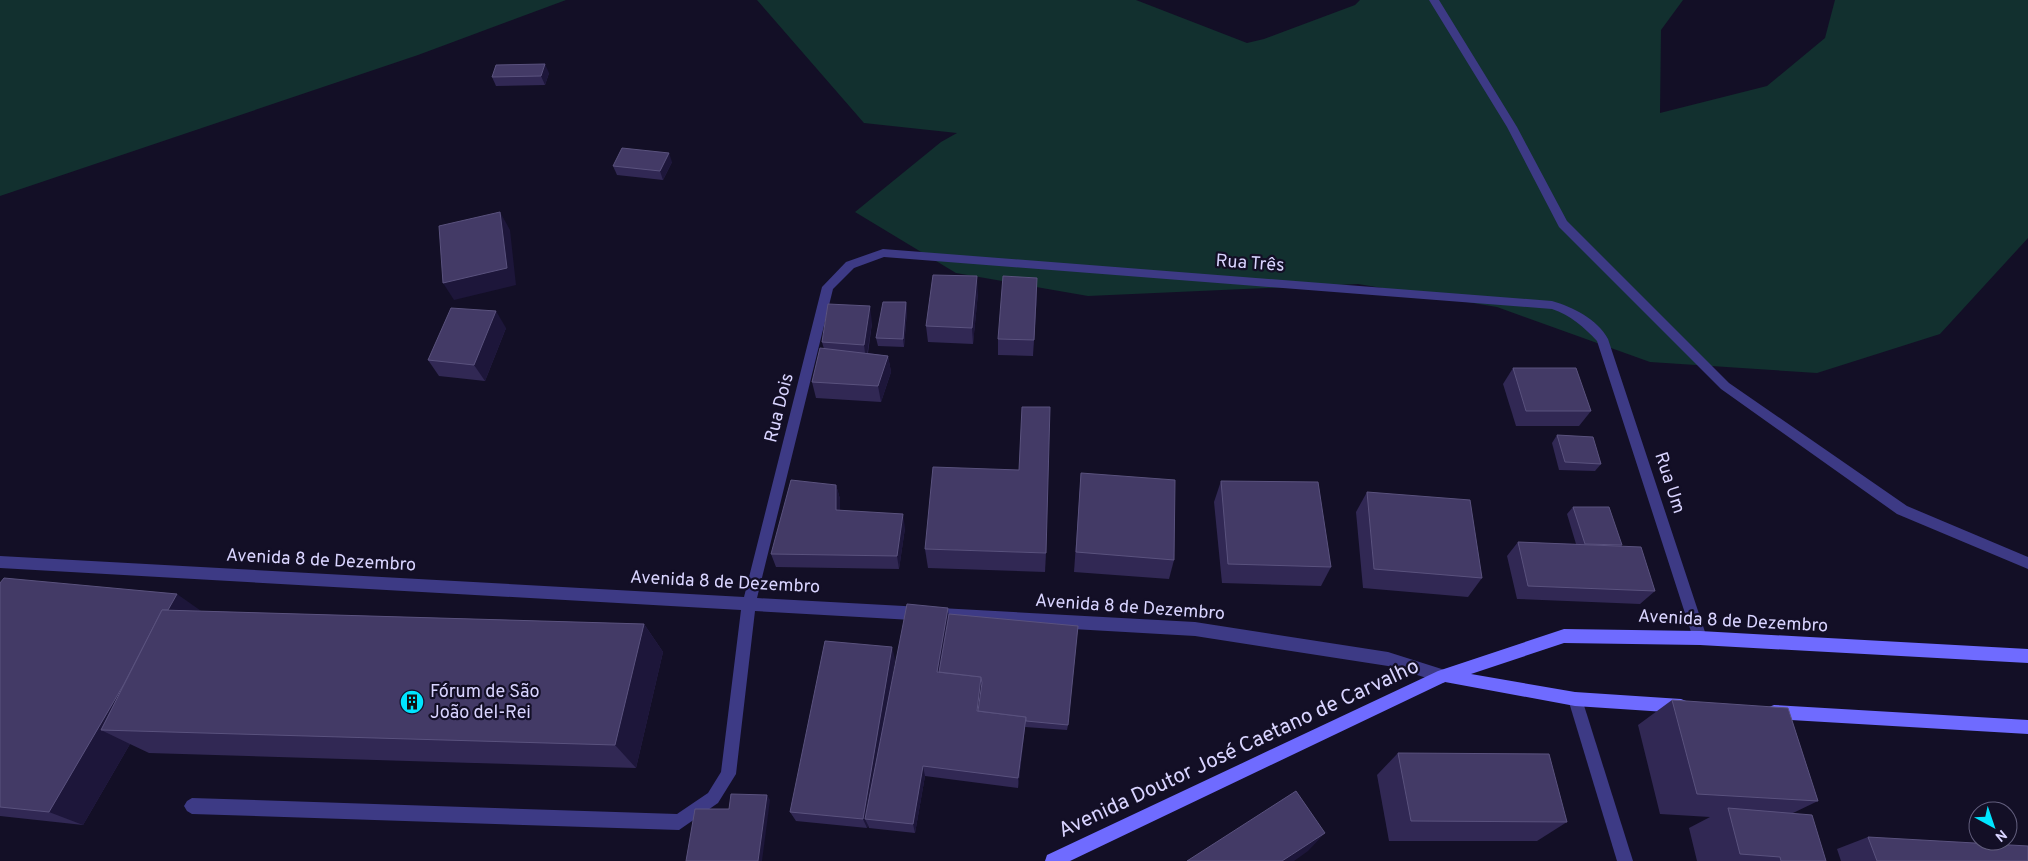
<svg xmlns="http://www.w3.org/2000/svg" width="2028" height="861" viewBox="0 0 2028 861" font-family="Overpass,sans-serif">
	<rect width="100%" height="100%" fill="#130f26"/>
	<!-- green -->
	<g fill="#12302f">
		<polygon points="0,0 566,0 418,55 0,196"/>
		<polygon points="757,0 1136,0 1247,43 1264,39 1355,5 1360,0 1683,0 1661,30 1660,113 1767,86 1825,38 1835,0 2028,0 2028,238 1940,334 1817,373 1650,362 1497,307 1358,284 1088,296 956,273 855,212 941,142 957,133 864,123"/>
	</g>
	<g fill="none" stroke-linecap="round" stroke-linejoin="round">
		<!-- service -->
		<polygon fill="#3d3a85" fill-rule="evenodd" points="1429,0 1439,0 1517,127 1567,221 1729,383 1907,506 2028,557 2028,569 1897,514 1721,389 1559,227 1507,127"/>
		<!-- minor -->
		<g fill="#3d3a85" fill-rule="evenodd">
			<path d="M883 249 1552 301C1573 307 1597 319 1608 339L1707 638 1705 643 1700 645 1695 643 1693 638 1597 341C1584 327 1570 315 1552 309L884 257 854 268 833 289 757 598 1195 622 1388 652 1448 671 1450 676 1448 681 1443 683 1388 666 1195 636 755 611 736 774 718 803 679 830 192 814 187 811 184 806 187 801 192 798 677 814 708 793 721 772 741 610 0 568V556L744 597 822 287 846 262Z"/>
			<polygon points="1575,692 1580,694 1582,699 1633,861 1617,861 1568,699 1570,694"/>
		</g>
		<!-- secondary -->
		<g fill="#6f6bff" fill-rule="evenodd">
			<polygon points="1564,629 1700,631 2028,649 2028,663 1700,645 1564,643 1471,674 1575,692 1681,699 1686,701 1688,706 1686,711 1681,713 1575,706 1445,682 1070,861 1045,861 1047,855 1438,671"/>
			<polygon points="1774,705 2028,720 2028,734 1774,719 1769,717 1767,712 1769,707"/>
		</g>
	</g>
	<!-- wall -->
	<g fill="#312854">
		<polygon points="549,73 545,85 496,86 492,77"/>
		<polygon points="672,162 663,180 617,175 613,166"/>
		<polygon points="978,293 973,344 928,342 926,326"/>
		<polygon points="1037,295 1033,356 998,355 998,339"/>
		<polygon points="906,302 907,311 904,347 878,346 876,338"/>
		<polygon points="872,323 868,353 888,356 891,372 881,402 816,398 812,382 824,349 822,342"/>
		<polygon points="506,328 485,381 439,376 428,360"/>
		<polygon points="1513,368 1591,411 1579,426 1516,426 1503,384"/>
		<polygon points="1557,435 1601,464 1595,471 1559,470 1552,443"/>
		<polygon points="1081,473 1174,560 1169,579 1074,572"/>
		<polygon points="1221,481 1331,567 1321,586 1222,583 1214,502"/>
		<polygon points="836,485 840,499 840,510 905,528 899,569 776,567 771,554"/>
		<polygon points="1367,492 1482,578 1468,597 1363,588 1356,512"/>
		<polygon points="1573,507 1622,545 1621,546 1655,591 1640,604 1517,599 1507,556 1518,542 1576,544 1567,514"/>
		<polygon points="925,549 1046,553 1045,572 928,568"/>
		<polygon points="0,583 201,611 644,624 663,652 636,768 149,753 130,744 83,825 0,816"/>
		<polygon points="949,614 1068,725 1067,730 1025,727 1018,788 925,776 915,833 869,828 868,825 867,828 796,821 790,812 895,659 889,695"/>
		<polygon points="1672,700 1818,801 1793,813 1826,861 1697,861 1689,828 1710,817 1660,814 1638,725"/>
		<polygon points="1398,753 1567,822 1537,841 1389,841 1377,775"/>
		<polygon points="1868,837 2028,861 1841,861 1837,849"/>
	</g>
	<!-- shaded-wall -->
	<g fill="#1d163a">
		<polygon points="545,64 549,73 545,85 541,76"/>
		<polygon points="669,153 672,162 663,180 660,171"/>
		<polygon points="500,212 510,230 516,285 454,300 443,283"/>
		<polygon points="977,276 978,293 973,344 972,328"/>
		<polygon points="1037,278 1037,295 1033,356 1034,340"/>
		<polygon points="906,302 907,311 904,347 903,339"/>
		<polygon points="870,306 872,323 866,361 864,345"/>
		<polygon points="496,311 506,328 485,381 474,365"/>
		<polygon points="888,356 891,372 881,402 878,386"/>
		<polygon points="836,485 840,499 840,525 836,510"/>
		<polygon points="903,514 905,528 899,569 897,556"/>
		<polygon points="177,594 204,613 101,730 130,744 83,825 49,812"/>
		<polygon points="948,608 949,621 940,678 937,672"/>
		<polygon points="644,624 663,652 636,768 615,745"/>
		<polygon points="892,647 895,659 869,819 865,819 868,825 867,828 863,819"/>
		<polygon points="981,677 982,689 978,717 977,711"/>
		<polygon points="1026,717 1025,728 1018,788 1018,778"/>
		<polygon points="923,766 925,776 915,833 913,824"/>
		<polygon points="767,795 770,800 762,861 758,861"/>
		<polygon points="1325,833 1308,851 1294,861 1282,861"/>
	</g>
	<!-- building -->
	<g fill="#433a66" stroke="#5a527e">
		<polygon points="545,64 541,76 492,77 496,65"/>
		<polygon points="622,148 669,153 660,171 613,166"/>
		<polygon points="500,212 507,268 443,283 439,226"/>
		<polygon points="933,275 977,276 972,328 926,326"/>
		<polygon points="1003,276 1037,278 1034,340 998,339"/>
		<polygon points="883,302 906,302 903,339 876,338"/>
		<polygon points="828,304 870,306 864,345 822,342"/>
		<polygon points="451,308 496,311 474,365 428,360"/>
		<polygon points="820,348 888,356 878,386 812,382"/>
		<polygon points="1513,368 1576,368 1591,411 1526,411"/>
		<polygon points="1022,407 1050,407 1046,553 925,549 933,467 1019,470"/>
		<polygon points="1557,435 1593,437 1601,464 1565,462"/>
		<polygon points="1081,473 1175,480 1174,560 1076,552"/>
		<polygon points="791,480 836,485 836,510 903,514 897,556 771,554"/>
		<polygon points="1221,481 1318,482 1331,567 1228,564"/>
		<polygon points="1367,492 1470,500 1482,578 1374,569"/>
		<polygon points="1573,507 1609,507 1622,545 1585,544"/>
		<polygon points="1518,542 1641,547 1655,591 1528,586"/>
		<polygon points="4,578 177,594 168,610 162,610 124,684 49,812 0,807 0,583"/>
		<polygon points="907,604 948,608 937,672 981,677 977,711 1026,717 1018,778 923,766 913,824 865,819"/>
		<polygon points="162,610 644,624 615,745 101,730"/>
		<polygon points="949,614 1078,626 1068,725 1026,721 1026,717 978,711 982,683 981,677 939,672"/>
		<polygon points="825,641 892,647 863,819 790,812"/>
		<polygon points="1672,700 1788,708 1818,801 1697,794"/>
		<polygon points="1398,753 1549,754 1567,822 1411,821"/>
		<polygon points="1296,791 1325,833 1282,861 1187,861"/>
		<polygon points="731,794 767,795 758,861 686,861 695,809 729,809"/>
		<polygon points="1728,808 1812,815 1826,861 1781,861 1780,857 1740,854"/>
		<polygon points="1868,837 2028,846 2028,861 1877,861"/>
	</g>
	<!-- icons -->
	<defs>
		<g id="building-disc" transform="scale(1.25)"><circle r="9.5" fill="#00e5ff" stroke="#130f26"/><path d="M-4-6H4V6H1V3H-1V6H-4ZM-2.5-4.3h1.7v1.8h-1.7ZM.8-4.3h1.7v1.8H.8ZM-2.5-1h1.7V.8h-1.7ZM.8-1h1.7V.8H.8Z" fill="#111"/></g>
	</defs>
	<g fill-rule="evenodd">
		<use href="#building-disc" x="412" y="702"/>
	</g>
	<g text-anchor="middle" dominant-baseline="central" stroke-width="4.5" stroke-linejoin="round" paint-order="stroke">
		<!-- street labels -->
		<g font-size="18" fill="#d9d4ff" stroke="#130f26">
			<text transform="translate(1250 264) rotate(4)">Rua Três</text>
			<text transform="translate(780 408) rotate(-76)">Rua Dois</text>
			<text transform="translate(1669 483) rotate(72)">Rua Um</text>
			<text transform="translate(321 561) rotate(3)">Avenida 8 de Dezembro</text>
			<text transform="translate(725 583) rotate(3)">Avenida 8 de Dezembro</text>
			<text transform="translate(1130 608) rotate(4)">Avenida 8 de Dezembro</text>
			<text transform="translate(1733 622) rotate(3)">Avenida 8 de Dezembro</text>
		</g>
		<!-- poi labels -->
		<g font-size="18" fill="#d9d4ff" stroke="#130f26" text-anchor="start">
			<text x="430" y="692">Fórum de São<tspan x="430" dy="21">João del-Rei</tspan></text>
		</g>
		<!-- near-street labels -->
		<g font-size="21" fill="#d9d4ff" stroke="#130f26">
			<text transform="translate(1239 749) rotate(-25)">Avenida Doutor José Caetano de Carvalho</text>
		</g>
	</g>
	<!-- north arrow -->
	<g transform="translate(1993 826) rotate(140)"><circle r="24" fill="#130f26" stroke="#625e7d"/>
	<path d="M0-4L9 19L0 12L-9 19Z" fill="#00e5ff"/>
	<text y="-8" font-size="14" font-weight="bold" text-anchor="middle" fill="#d9d4ff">N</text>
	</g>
</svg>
